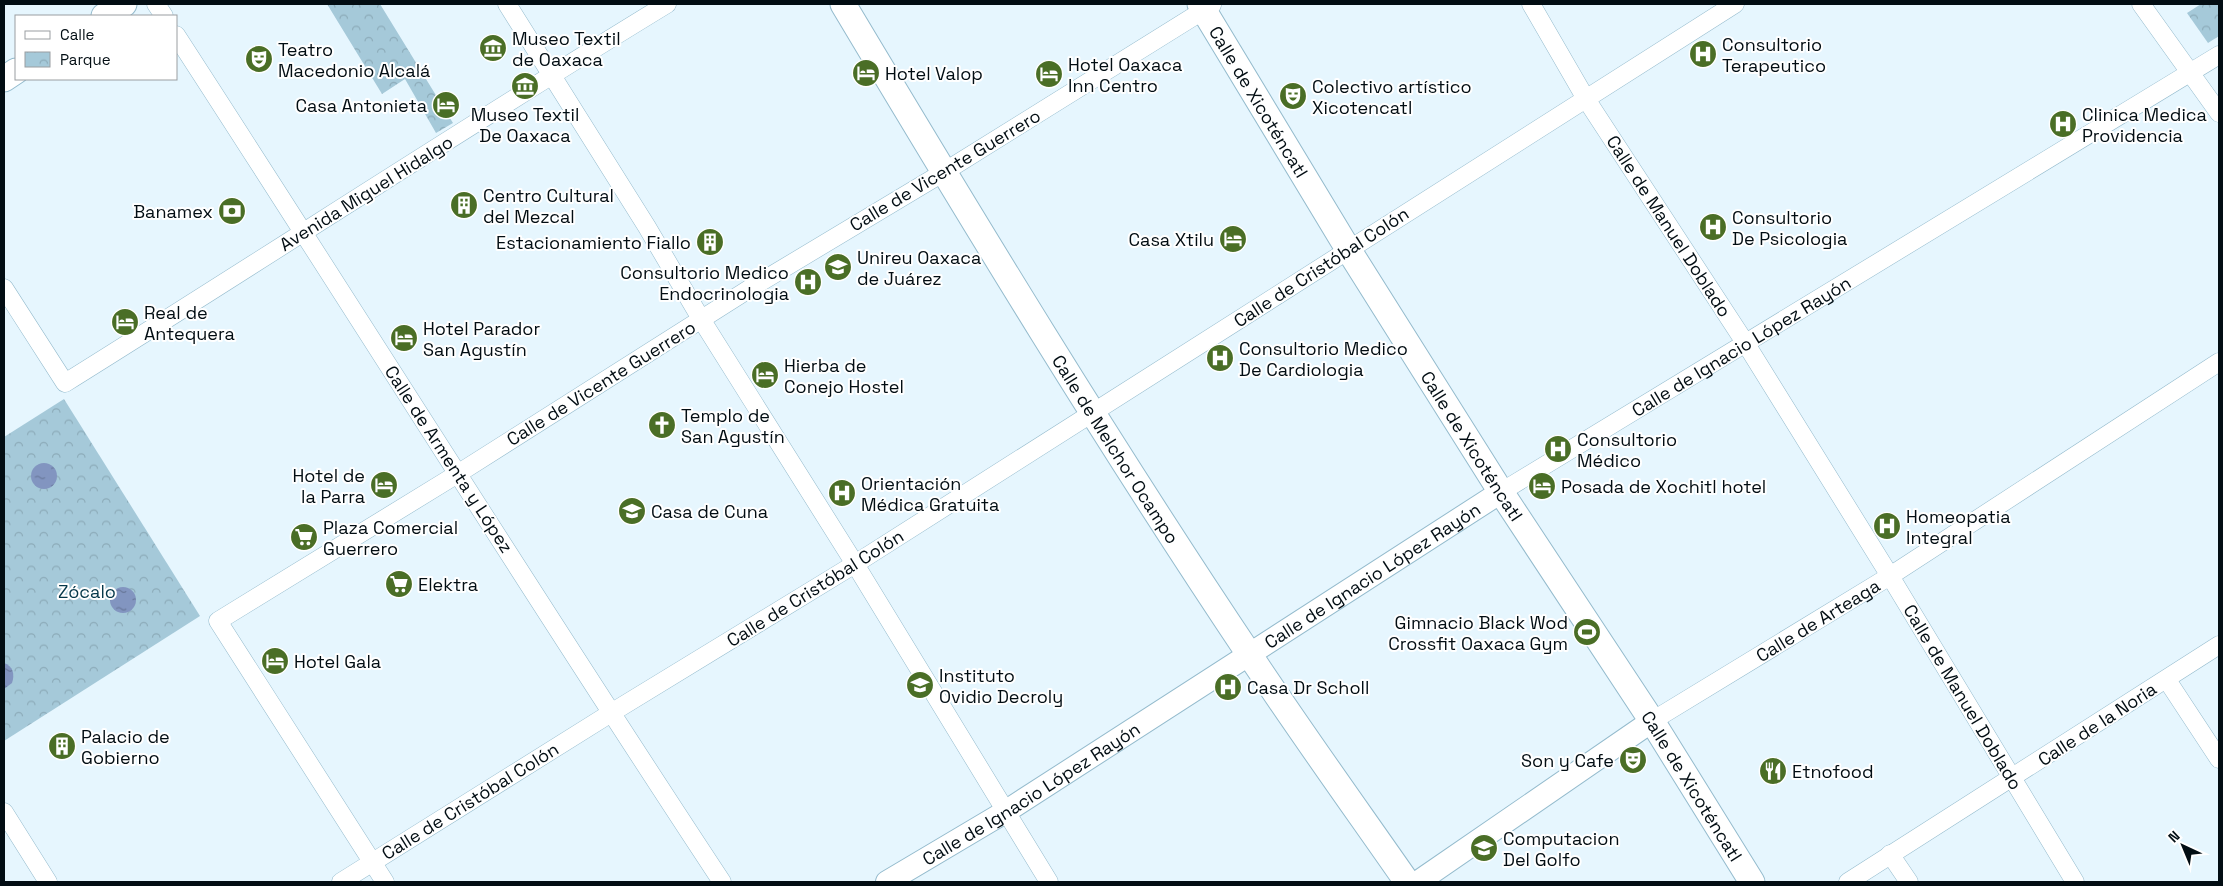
<svg xmlns="http://www.w3.org/2000/svg" width="2223" height="886" viewBox="0 0 2223 886" font-family="'Space Grotesk',sans-serif">
	<defs>
		<pattern id="park-crowns" width="20" height="18" patternUnits="userSpaceOnUse" patternTransform="scale(1.25)"><rect width="20" height="18" fill="#a5c9d9"/><path d="M2 6a3 3 0 1 1 6 0M12 15a3 3 0 1 1 6 0" fill="none" stroke="#8cabb9"/></pattern>
		<pattern id="water-ripples" width="26" height="14" patternUnits="userSpaceOnUse" patternTransform="scale(1.25)"><rect width="26" height="14" fill="#8295c0"/><path d="M2 4q2-2 4 0t4 0M15 11q2-2 4 0t4 0" fill="none" stroke="#68789b"/></pattern>
	</defs>
	<rect width="100%" height="100%" fill="#e6f6fe"/>
	<!-- park -->
	<g fill="url(#park-crowns)">
		<polygon points="327,4 380,4 453,123 436,133 405,79 382,94"/>
		<polygon points="2201,4 2219,4 2219,36 2208,43 2187,13"/>
		<polygon points="64,399 200,616 4,741 4,437"/>
	</g>
	<!-- water -->
	<g fill="url(#water-ripples)">
		<circle cx="44" cy="476" r="13"/>
		<circle cx="123" cy="600" r="13"/>
		<path d="M4 663C13 666 15 674 12 683L4 689Z"/>
	</g>
	<g fill="none" stroke-linecap="round" stroke-linejoin="round">
		<!-- minor casing -->
		<g stroke="#94bbcd" stroke-width="19">
			<g id="minor">
				<polyline points="156,4 164,16"/>
				<polyline points="507,4 647,227 701,319 855,564 1049,882"/>
				<polyline points="1531,4 1586,99 1746,344 1890,576 2075,882"/>
				<polyline points="2141,4 2219,113"/>
				<path d="M176 35C359 317 537 602 722 882"/>
				<path d="M4 288 65 383C267 257 465 127 667 4"/>
				<path id="s1" d="M1501 492 2219 55"/>
				<polyline points="2167,680 2219,759"/>
				<path id="s2" d="M1652 721 1890 576 2219 362"/>
				<polyline points="4,812 48,882"/>
				<polyline points="1890,854 1909,882"/>
				<polyline points="341,882 611,713 855,564 1735,4"/>
				<polyline points="385,882 218,621 459,473 749,289 944,172 1212,5"/>
				<polyline points="1848,882 2219,645"/>
			</g>
		</g>
		<!-- tertiary casing -->
		<g stroke="#94bbcd" stroke-width="24">
			<g id="tertiary">
				<path id="s3" d="M887 882 1005 812 1501 492"/>
				<polyline points="1418,882 1652,721"/>
			</g>
		</g>
		<!-- secondary casing -->
		<g stroke="#94bbcd" stroke-width="27">
			<g id="secondary">
				<path id="s4" d="M843 4C974 223 1107 442 1249 654 1300 731 1354 806 1407 882"/>
				<path id="s5" d="M1200 4 1348 249 1501 492 1652 721 1752 882"/>
				<polyline points="104,16 124,4"/>
				<polyline points="4,79 16,71"/>
			</g>
		</g>
		<!-- minor -->
		<use href="#minor" stroke="#fff" stroke-width="18"/>
		<!-- tertiary -->
		<use href="#tertiary" stroke="#fff" stroke-width="22"/>
		<!-- secondary -->
		<use href="#secondary" stroke="#fff" stroke-width="25"/>
	</g>
	<!-- icons -->
	<defs>
		<g id="museum-disc" transform="scale(1.4375)"><circle r="9.5" fill="#4a6e26" stroke="#fff"/><path d="M0-6L6-3V-2H-6V-3ZM-5-1h2V3h-2ZM-1-1h2V3h-2ZM3-1h2V3H3ZM-6 4H6V6H-6Z" fill="#fff"/></g>
		<g id="hospital-disc" transform="scale(1.4375)"><circle r="9.5" fill="#4a6e26" stroke="#fff"/><path d="M-5-5h3v3.5h4V-5h3V5h-3V1.5h-4V5h-3Z" fill="#fff"/></g>
		<g id="theatre-disc" transform="scale(1.4375)"><circle r="9.5" fill="#4a6e26" stroke="#fff"/><path d="M-5-5.5Q0-4 5-5.5V0Q5 5 0 6Q-5 5-5 0ZM-3.3-2.5H-1v1.5H-3.3ZM1-2.5H3.3v1.5H1ZM-2.8 1Q0 5.5 2.8 1Z" fill="#fff"/></g>
		<g id="hotel-disc" transform="scale(1.4375)"><circle r="9.5" fill="#4a6e26" stroke="#fff"/><path d="M-6-4.5h1.5V1H6V5H4.5V3h-9V5H-6ZM-4 0a1.8 1.8 0 1 1 3.6 0ZM.5 0V-2.5h3Q6-2.5 6 0Z" fill="#fff"/></g>
		<g id="building-disc" transform="scale(1.4375)"><circle r="9.5" fill="#4a6e26" stroke="#fff"/><path d="M-4-6H4V6H1V3H-1V6H-4ZM-2.5-4.3h1.7v1.8h-1.7ZM.8-4.3h1.7v1.8H.8ZM-2.5-1h1.7V.8h-1.7ZM.8-1h1.7V.8H.8Z" fill="#fff"/></g>
		<g id="bank-disc" transform="scale(1.4375)"><circle r="9.5" fill="#4a6e26" stroke="#fff"/><path d="M-6-4H6V4H-6ZM0-2.3a2.3 2.3 0 1 0 0 4.6a2.3 2.3 0 1 0 0-4.6Z" fill="#fff"/></g>
		<g id="university-disc" transform="scale(1.4375)"><circle r="9.5" fill="#4a6e26" stroke="#fff"/><path d="M0-5L7-2L0 1L-7-2ZM-4 1L0 2.5L4 1V4Q0 6-4 4Z" fill="#fff"/></g>
		<g id="church-disc" transform="scale(1.4375)"><circle r="9.5" fill="#4a6e26" stroke="#fff"/><path d="M-1.2-6h2.4v3.5h3.3v2.4h-3.3V6h-2.4V-.1h-3.3v-2.4h3.3Z" fill="#fff"/></g>
		<g id="school-disc" transform="scale(1.4375)"><circle r="9.5" fill="#4a6e26" stroke="#fff"/><path d="M0-5L7-2L0 1L-7-2ZM-4 1L0 2.5L4 1V4Q0 6-4 4Z" fill="#fff"/></g>
		<g id="supermarket-disc" transform="scale(1.4375)"><circle r="9.5" fill="#4a6e26" stroke="#fff"/><path d="M-6-5.5h2.5l.6 2H6L4.5 2H-2.5L-4.4-4H-6ZM-1.5 3.2a1.3 1.3 0 1 0 .1 0ZM3 3.2a1.3 1.3 0 1 0 .1 0Z" fill="#fff"/></g>
		<g id="stadium-disc" transform="scale(1.4375)"><circle r="9.5" fill="#4a6e26" stroke="#fff"/><path d="M0-5a6.5 5 0 1 0 0 10a6.5 5 0 1 0 0-10ZM-3.5-1.8h7v3.6h-7Z" fill="#fff"/></g>
		<g id="restaurant-disc" transform="scale(1.4375)"><circle r="9.5" fill="#4a6e26" stroke="#fff"/><path d="M-5-6h1v4h1v-4h1v4h1v-4h1v5L-1.5 .5V6h-2V.5L-5-1ZM5-6V6H3V1.5H1.5Q1.5-4 5-6Z" fill="#fff"/></g>
	</defs>
	<g fill-rule="evenodd">
		<use href="#museum-disc" x="493" y="48"/>
		<use href="#hospital-disc" x="1703" y="54"/>
		<use href="#theatre-disc" x="259" y="59"/>
		<use href="#hotel-disc" x="866" y="73"/>
		<use href="#hotel-disc" x="1049" y="74"/>
		<use href="#museum-disc" x="525" y="86"/>
		<use href="#theatre-disc" x="1293" y="96"/>
		<use href="#hotel-disc" x="446" y="105"/>
		<use href="#hospital-disc" x="2063" y="124"/>
		<use href="#building-disc" x="464" y="205"/>
		<use href="#bank-disc" x="232" y="211"/>
		<use href="#hospital-disc" x="1713" y="227"/>
		<use href="#hotel-disc" x="1233" y="239"/>
		<use href="#building-disc" x="710" y="242"/>
		<use href="#university-disc" x="838" y="267"/>
		<use href="#hospital-disc" x="808" y="282"/>
		<use href="#hotel-disc" x="125" y="322"/>
		<use href="#hotel-disc" x="404" y="338"/>
		<use href="#hospital-disc" x="1220" y="358"/>
		<use href="#hotel-disc" x="765" y="375"/>
		<use href="#church-disc" x="662" y="425"/>
		<use href="#hospital-disc" x="1558" y="449"/>
		<use href="#hotel-disc" x="384" y="485"/>
		<use href="#hotel-disc" x="1542" y="486"/>
		<use href="#hospital-disc" x="842" y="493"/>
		<use href="#school-disc" x="632" y="511"/>
		<use href="#hospital-disc" x="1887" y="526"/>
		<use href="#supermarket-disc" x="304" y="537"/>
		<use href="#supermarket-disc" x="399" y="584"/>
		<use href="#stadium-disc" x="1587" y="632"/>
		<use href="#hotel-disc" x="275" y="661"/>
		<use href="#school-disc" x="920" y="685"/>
		<use href="#hospital-disc" x="1228" y="687"/>
		<use href="#building-disc" x="62" y="746"/>
		<use href="#theatre-disc" x="1633" y="760"/>
		<use href="#restaurant-disc" x="1773" y="771"/>
		<use href="#university-disc" x="1484" y="848"/>
	</g>
	<g text-anchor="middle" dominant-baseline="central" stroke-width="4" stroke-linejoin="round" paint-order="stroke">
		<!-- poi labels -->
		<g font-size="18" fill="#020d13" stroke="#fff" text-anchor="start">
			<text x="512" y="38">Museo Textil<tspan x="512" dy="21">de Oaxaca</tspan></text>
			<text x="1722" y="44">Consultorio<tspan x="1722" dy="21">Terapeutico</tspan></text>
			<text x="278" y="49">Teatro<tspan x="278" dy="21">Macedonio Alcalá</tspan></text>
			<text x="1068" y="64">Hotel Oaxaca<tspan x="1068" dy="21">Inn Centro</tspan></text>
			<text x="885" y="73">Hotel Valop</text>
			<text x="1312" y="86">Colectivo artístico<tspan x="1312" dy="21">Xicotencatl</tspan></text>
			<text x="427" y="105" text-anchor="end">Casa Antonieta</text>
			<text x="525" y="114" text-anchor="middle">Museo Textil<tspan x="525" dy="21">De Oaxaca</tspan></text>
			<text x="2082" y="114">Clinica Medica<tspan x="2082" dy="21">Providencia</tspan></text>
			<text x="483" y="195">Centro Cultural<tspan x="483" dy="21">del Mezcal</tspan></text>
			<text x="213" y="211" text-anchor="end">Banamex</text>
			<text x="1732" y="217">Consultorio<tspan x="1732" dy="21">De Psicologia</tspan></text>
			<text x="1214" y="239" text-anchor="end">Casa Xtilu</text>
			<text x="691" y="242" text-anchor="end">Estacionamiento Fiallo</text>
			<text x="857" y="257">Unireu Oaxaca<tspan x="857" dy="21">de Juárez</tspan></text>
			<text x="789" y="272" text-anchor="end">Consultorio Medico<tspan x="789" dy="21">Endocrinologia</tspan></text>
			<text x="144" y="312">Real de<tspan x="144" dy="21">Antequera</tspan></text>
			<text x="423" y="328">Hotel Parador<tspan x="423" dy="21">San Agustín</tspan></text>
			<text x="1239" y="348">Consultorio Medico<tspan x="1239" dy="21">De Cardiologia</tspan></text>
			<text x="784" y="365">Hierba de<tspan x="784" dy="21">Conejo Hostel</tspan></text>
			<text x="681" y="415">Templo de<tspan x="681" dy="21">San Agustín</tspan></text>
			<text x="1577" y="439">Consultorio<tspan x="1577" dy="21">Médico</tspan></text>
			<text x="365" y="475" text-anchor="end">Hotel de<tspan x="365" dy="21">la Parra</tspan></text>
			<text x="861" y="483">Orientación<tspan x="861" dy="21">Médica Gratuita</tspan></text>
			<text x="1561" y="486">Posada de Xochitl hotel</text>
			<text x="651" y="511">Casa de Cuna</text>
			<text x="1906" y="516">Homeopatia<tspan x="1906" dy="21">Integral</tspan></text>
			<text x="323" y="527">Plaza Comercial<tspan x="323" dy="21">Guerrero</tspan></text>
			<text x="418" y="584">Elektra</text>
			<text x="1568" y="622" text-anchor="end">Gimnacio Black Wod<tspan x="1568" dy="21">Crossfit Oaxaca Gym</tspan></text>
			<text x="294" y="661">Hotel Gala</text>
			<text x="939" y="675">Instituto<tspan x="939" dy="21">Ovidio Decroly</tspan></text>
			<text x="1247" y="687">Casa Dr Scholl</text>
			<text x="81" y="736">Palacio de<tspan x="81" dy="21">Gobierno</tspan></text>
			<text x="1614" y="760" text-anchor="end">Son y Cafe</text>
			<text x="1792" y="771">Etnofood</text>
			<text x="1503" y="838">Computacion<tspan x="1503" dy="21">Del Golfo</tspan></text>
		</g>
		<!-- street labels -->
		<g font-size="18" fill="#020d13" stroke="#fff">
			<text stroke="none"><textPath href="#s5" startOffset="114">Calle de Xicoténcatl</textPath></text>
			<text transform="translate(945 170) rotate(-31)">Calle de Vicente Guerrero</text>
			<text transform="translate(366 193) rotate(-32)">Avenida Miguel Hidalgo</text>
			<text transform="translate(1669 226) rotate(57)">Calle de Manuel Doblado</text>
			<text transform="translate(1321 267) rotate(-33)">Calle de Cristóbal Colón</text>
			<text stroke="none"><textPath href="#s1" startOffset="281">Calle de Ignacio López Rayón</textPath></text>
			<text transform="translate(601 383) rotate(-32)">Calle de Vicente Guerrero</text>
			<text stroke="none"><textPath href="#s5" startOffset="519">Calle de Xicoténcatl</textPath></text>
			<text stroke="none"><textPath href="#s4" startOffset="522">Calle de Melchor Ocampo</textPath></text>
			<text transform="translate(449 459) rotate(57)">Calle de Armenta y López</text>
			<text stroke="none"><textPath href="#s3" startOffset="574">Calle de Ignacio López Rayón</textPath></text>
			<text transform="translate(815 588) rotate(-32)">Calle de Cristóbal Colón</text>
			<text stroke="none"><textPath href="#s2" startOffset="194">Calle de Arteaga</textPath></text>
			<text transform="translate(1963 697) rotate(59)">Calle de Manuel Doblado</text>
			<text transform="translate(2097 724) rotate(-33)">Calle de la Noria</text>
			<text stroke="none"><textPath href="#s5" startOffset="924">Calle de Xicoténcatl</textPath></text>
			<text stroke="none"><textPath href="#s3" startOffset="169">Calle de Ignacio López Rayón</textPath></text>
			<text transform="translate(470 801) rotate(-32)">Calle de Cristóbal Colón</text>
		</g>
		<!-- park labels -->
		<g font-size="18" fill="#05384a" stroke="#fff">
			<text x="87" y="591">Zócalo</text>
		</g>
	</g>
	<!-- border -->
	<rect width="2223" height="886" fill="none" stroke="#020d13" stroke-width="10"/>
	<!-- legend -->
	<rect x="15" y="15" width="162" height="65" fill="#ffffff" stroke="#9a9ea1"/>
	<rect x="25" y="31" width="25" height="8" fill="#ffffff" stroke="#9a9ea1"/>
	<text x="60" y="40" font-size="15" fill="#020d13">Calle</text>
	<rect x="25" y="52" width="25" height="15" fill="url(#park-crowns)" stroke="#9a9ea1"/>
	<text x="60" y="65" font-size="15" fill="#020d13">Parque</text>
	<!-- north arrow -->
	<g transform="translate(2183 846) rotate(316)" stroke="#ffffff" stroke-width="4" paint-order="stroke">
	<path d="M0-4L9 19L0 12L-9 19Z" fill="#020d13"/>
	<text y="-8" font-size="14" font-weight="bold" text-anchor="middle" fill="#020d13">N</text>
	</g>
</svg>
